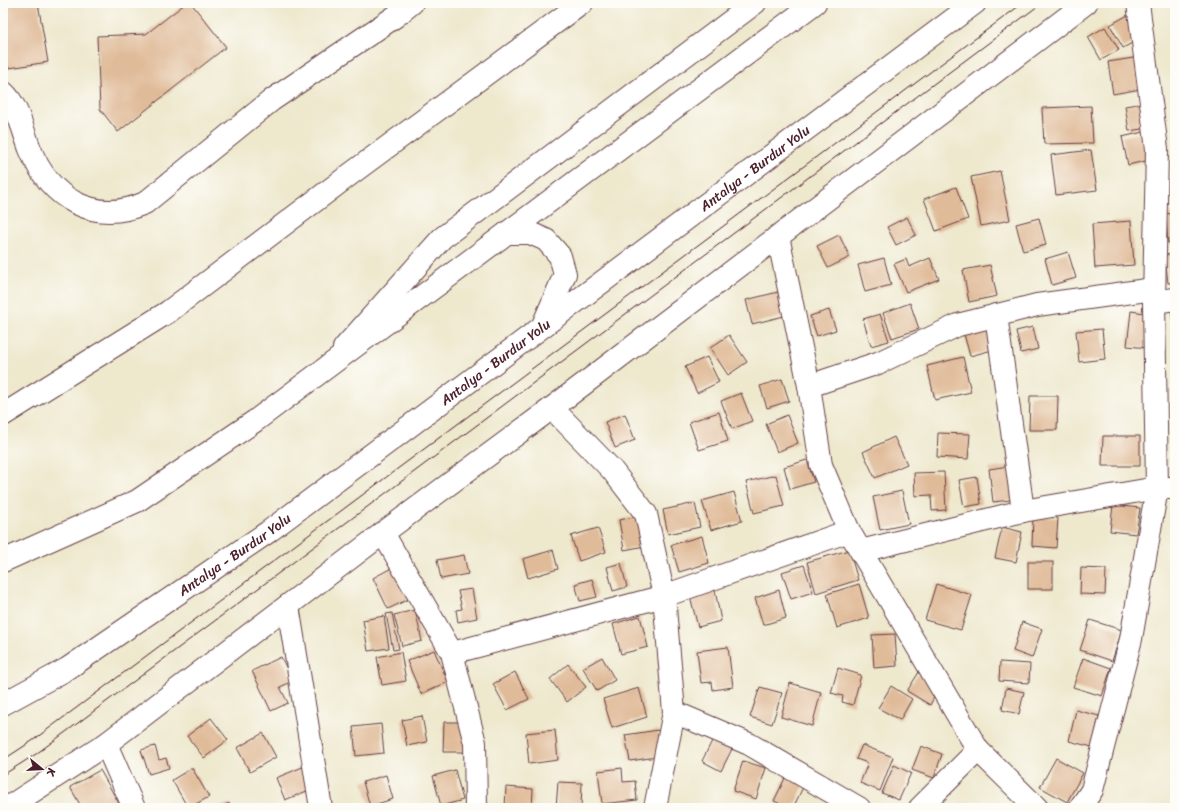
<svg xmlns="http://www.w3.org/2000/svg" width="1178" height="811" viewBox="0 0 1178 811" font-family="Sriracha,sans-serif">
	<rect width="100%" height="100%" fill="#fdfcf7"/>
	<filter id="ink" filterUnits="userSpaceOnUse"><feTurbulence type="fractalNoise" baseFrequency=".025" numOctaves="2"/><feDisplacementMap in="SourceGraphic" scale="8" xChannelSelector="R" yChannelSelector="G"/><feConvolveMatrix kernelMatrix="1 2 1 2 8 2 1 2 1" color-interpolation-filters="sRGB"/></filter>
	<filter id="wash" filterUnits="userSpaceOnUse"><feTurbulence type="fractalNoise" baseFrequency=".012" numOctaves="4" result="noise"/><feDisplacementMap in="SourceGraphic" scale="16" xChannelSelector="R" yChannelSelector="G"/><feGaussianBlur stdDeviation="0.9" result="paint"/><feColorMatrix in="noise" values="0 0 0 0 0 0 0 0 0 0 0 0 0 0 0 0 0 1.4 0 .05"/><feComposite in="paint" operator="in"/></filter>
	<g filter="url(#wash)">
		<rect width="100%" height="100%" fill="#eee8cd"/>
		<g id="blocks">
			<!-- building -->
			<g fill="#e0bb99">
				<polygon points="3,3 38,3 48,62 3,69"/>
				<polygon points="186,3 191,3 226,47 118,132 100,109 97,36 146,34"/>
				<polygon points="1128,15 1141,38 1123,48 1110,25"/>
				<polygon points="1105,27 1119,50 1101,60 1088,37"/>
				<polygon points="1140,57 1146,88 1113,94 1108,62"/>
				<polygon points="1143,103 1148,128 1129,131 1125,106"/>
				<polygon points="1091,106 1093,143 1044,144 1042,108"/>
				<polygon points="1148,131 1154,159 1128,165 1122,137"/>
				<polygon points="1091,150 1097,190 1056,195 1051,155"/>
				<polygon points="1000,171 1010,220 981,226 971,177"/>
				<polygon points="956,187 968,219 936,231 924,199"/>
				<polygon points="1175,213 1175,242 1168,243 1166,214"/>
				<polygon points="907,217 916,235 896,245 887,227"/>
				<polygon points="1039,218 1046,245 1023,251 1016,224"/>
				<polygon points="1131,221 1134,265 1095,268 1092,224"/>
				<polygon points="839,235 850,257 828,268 817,246"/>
				<polygon points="1068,252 1076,278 1052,285 1045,259"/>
				<polygon points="1175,254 1175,283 1168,283 1165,255"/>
				<polygon points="884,258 891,285 865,292 858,265"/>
				<polygon points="930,258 939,279 906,292 894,264 906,259 909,267"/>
				<polygon points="990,265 997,296 969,302 963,270"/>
				<polygon points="782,291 788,315 752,324 746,300"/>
				<polygon points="910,303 919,329 892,338 883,313"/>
				<polygon points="1175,304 1175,338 1174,338 1171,305"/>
				<polygon points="829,310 836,330 817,336 810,316"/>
				<polygon points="1131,311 1152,314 1148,348 1127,346"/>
				<polygon points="880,314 889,341 871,346 863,319"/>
				<polygon points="992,319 1000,348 970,356 962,327"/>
				<polygon points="1033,327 1038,349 1021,353 1016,331"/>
				<polygon points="1102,329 1105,359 1079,362 1076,331"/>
				<polygon points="729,335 747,362 728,375 710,348"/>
				<polygon points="707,357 719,382 697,393 685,367"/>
				<polygon points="963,357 971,392 935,400 927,366"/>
				<polygon points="782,379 789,401 767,408 760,386"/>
				<polygon points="741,393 752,421 732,429 721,401"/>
				<polygon points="1030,396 1058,396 1057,430 1029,430"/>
				<polygon points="719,412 728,441 699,450 689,422"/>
				<polygon points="625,414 635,440 615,448 605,422"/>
				<polygon points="787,415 798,443 777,452 766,424"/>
				<polygon points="938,433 970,434 968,459 937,457"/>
				<polygon points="1103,436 1140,436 1140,466 1102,466"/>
				<polygon points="894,437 907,464 875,478 863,452"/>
				<polygon points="807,460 814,482 790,489 784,467"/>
				<polygon points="1015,465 1019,499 993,502 989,469"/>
				<polygon points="944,472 946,510 932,511 931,495 915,496 914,473"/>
				<polygon points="776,475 784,506 754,513 746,482"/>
				<polygon points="977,477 981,504 964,507 959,480"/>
				<polygon points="902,491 909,524 880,530 873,497"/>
				<polygon points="734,492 742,521 711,530 702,501"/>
				<polygon points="695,503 700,527 668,534 663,510"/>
				<polygon points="1113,505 1140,508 1136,534 1110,531"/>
				<polygon points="639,516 645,546 624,550 619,520"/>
				<polygon points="1033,516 1058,518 1056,548 1032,546"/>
				<polygon points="1002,527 1022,532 1016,562 995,558"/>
				<polygon points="598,528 606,552 579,561 571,536"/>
				<polygon points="702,536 709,563 679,572 671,545"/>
				<polygon points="553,550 558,569 528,578 523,559"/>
				<polygon points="849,550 858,580 816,593 807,562"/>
				<polygon points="464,555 468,574 441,579 437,560"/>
				<rect x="1028" y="562" width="25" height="27"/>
				<polygon points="621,563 627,587 613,591 607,567"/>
				<polygon points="397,565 413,597 388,609 373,578"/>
				<polygon points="804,565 813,592 791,599 782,572"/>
				<polygon points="1081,568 1106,569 1105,595 1080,594"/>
				<polygon points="592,579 597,597 580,601 575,584"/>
				<polygon points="859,584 869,618 837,628 827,594"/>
				<polygon points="936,584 972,595 961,630 925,620"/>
				<polygon points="472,589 477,618 458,622 456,610 462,609 458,591"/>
				<polygon points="715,590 721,621 698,627 690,596"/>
				<polygon points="779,590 786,618 763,625 755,598"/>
				<polygon points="415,610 422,641 402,646 394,615"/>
				<polygon points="392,613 399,649 393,650 386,614"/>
				<polygon points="384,616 389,648 368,651 363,620"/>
				<polygon points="640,616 648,647 621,654 613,624"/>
				<polygon points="1090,620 1122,630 1112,661 1080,650"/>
				<polygon points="1022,622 1042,629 1032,658 1013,651"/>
				<polygon points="895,634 897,666 874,668 872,635"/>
				<polygon points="728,647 733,687 713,690 712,682 701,683 697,651"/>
				<polygon points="434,650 448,682 421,694 407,661"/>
				<polygon points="401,652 406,681 382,685 377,657"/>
				<polygon points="281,657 293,681 280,687 288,703 271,711 252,671"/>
				<polygon points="602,657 615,680 597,691 583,668"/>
				<polygon points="1083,658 1111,668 1102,696 1073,687"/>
				<polygon points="1000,662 1030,664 1029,683 999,681"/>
				<polygon points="568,664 586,687 567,702 550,679"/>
				<polygon points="838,668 861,675 853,705 842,702 843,696 831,693"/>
				<polygon points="921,669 939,688 930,705 907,691"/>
				<polygon points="515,672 529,699 507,710 493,684"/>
				<polygon points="790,683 821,692 812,726 781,717"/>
				<polygon points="891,686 912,699 900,720 878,708"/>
				<polygon points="760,687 782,693 772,724 750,717"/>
				<polygon points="639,688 647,717 612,728 603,699"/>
				<polygon points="1006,688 1024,692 1019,714 1002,710"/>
				<polygon points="1076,710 1099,716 1092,747 1069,741"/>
				<polygon points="422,716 427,742 407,746 402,720"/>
				<polygon points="211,718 228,740 204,758 187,736"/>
				<polygon points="444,722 468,722 468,752 443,752"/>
				<polygon points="381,724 384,753 356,756 353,727"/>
				<polygon points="555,730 558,760 529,764 526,733"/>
				<polygon points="658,730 663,756 630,761 625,735"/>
				<polygon points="717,731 736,741 721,771 702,761"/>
				<polygon points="263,733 276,757 250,772 237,748"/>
				<polygon points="862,745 893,757 880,791 860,783 868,763 856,759"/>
				<polygon points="155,746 159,760 166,758 169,768 149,774 141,750"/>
				<polygon points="921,746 942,754 934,778 912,770"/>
				<polygon points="1056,758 1083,773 1067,802 1040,787"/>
				<polygon points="743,761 766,768 756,799 733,791"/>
				<polygon points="894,765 911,773 899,800 882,793"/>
				<polygon points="305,766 314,788 285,800 276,778"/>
				<polygon points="192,768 209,797 188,808 172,780"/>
				<polygon points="622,768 623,782 635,781 637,800 602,804 598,771"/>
				<polygon points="100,770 121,807 82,808 70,787"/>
				<polygon points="455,770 463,800 441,806 433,776"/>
				<polygon points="386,775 393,799 370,806 363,782"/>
				<polygon points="786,776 804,785 793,808 789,808 774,801"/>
				<polygon points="558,782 582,783 581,808 556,808"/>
				<polygon points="506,787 533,789 532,808 505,808"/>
				<polygon points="229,803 231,808 218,808"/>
			</g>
		</g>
	</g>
	<g filter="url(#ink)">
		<use href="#blocks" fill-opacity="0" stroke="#633d43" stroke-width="1"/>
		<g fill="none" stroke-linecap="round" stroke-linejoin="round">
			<!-- minor casing -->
			<g stroke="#633d43" stroke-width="24">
				<g id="minor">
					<path d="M3 92C18 105 23 131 30 149 50 199 94 225 145 203L272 100 396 16 412 3"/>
					<polyline points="778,236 809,386 821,465 849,531 978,750 1037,808"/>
					<polyline points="1154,302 1175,299"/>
					<polyline points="996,315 1023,511"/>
					<polyline points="344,348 442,238 755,3"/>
					<polyline points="809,386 878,363 958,325 1037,305 1154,289"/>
					<polyline points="552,408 612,470 646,514 664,596 674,712 655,808"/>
					<polyline points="3,415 168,312 352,173 582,3"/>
					<polyline points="383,533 452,653 475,743 476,808"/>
					<polyline points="861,551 1023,511 1157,488 1175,488"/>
					<polyline points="288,606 321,808"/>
					<polyline points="452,653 664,596 849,531"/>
					<polyline points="674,712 749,744 859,808"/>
					<polyline points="106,744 134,808"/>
					<polyline points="7,808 106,744 383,533 552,408 1086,3"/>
					<polyline points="920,808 978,750"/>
					<polyline points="1080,808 1092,790 1131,639 1157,488 1154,302 1157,149 1138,3"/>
				</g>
			</g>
			<!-- highway casing -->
			<g stroke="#633d43" stroke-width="24">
				<g id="highway">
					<polyline points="507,233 530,233 546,240 560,256 565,274 543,325"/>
					<polyline points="3,561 137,501 255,421 815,3"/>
					<path id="s1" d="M3 704 67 669 268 532 975 3"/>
				</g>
			</g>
			<!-- minor -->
			<use href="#minor" stroke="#fff" stroke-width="22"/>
			<!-- highway -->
			<use href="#highway" stroke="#fff" stroke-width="22"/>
			<!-- tram -->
			<g stroke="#4a1f2b" stroke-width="1">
				<polyline points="3,760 32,741 1023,3"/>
				<polyline points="3,775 36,754 86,717 1042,3"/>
			</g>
		</g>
	</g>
	<g text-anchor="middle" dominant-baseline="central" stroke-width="3.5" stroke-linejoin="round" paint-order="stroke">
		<!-- street labels -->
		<g font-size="14" fill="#4a1f2b" stroke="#fdfcf7">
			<text stroke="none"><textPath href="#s1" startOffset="924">Antalya - Burdur Yolu</textPath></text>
			<text stroke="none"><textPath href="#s1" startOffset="600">Antalya - Burdur Yolu</textPath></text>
			<text stroke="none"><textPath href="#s1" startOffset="276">Antalya - Burdur Yolu</textPath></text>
		</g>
	</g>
	<!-- margin -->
	<rect width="1178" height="811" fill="none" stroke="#fdfcf7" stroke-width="16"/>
	<!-- north arrow -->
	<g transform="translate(42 769) rotate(108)" stroke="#fdfcf7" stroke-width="3" paint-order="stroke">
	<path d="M0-3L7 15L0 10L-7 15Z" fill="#4a1f2b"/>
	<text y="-6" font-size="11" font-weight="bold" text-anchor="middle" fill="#4a1f2b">K</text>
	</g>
</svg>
